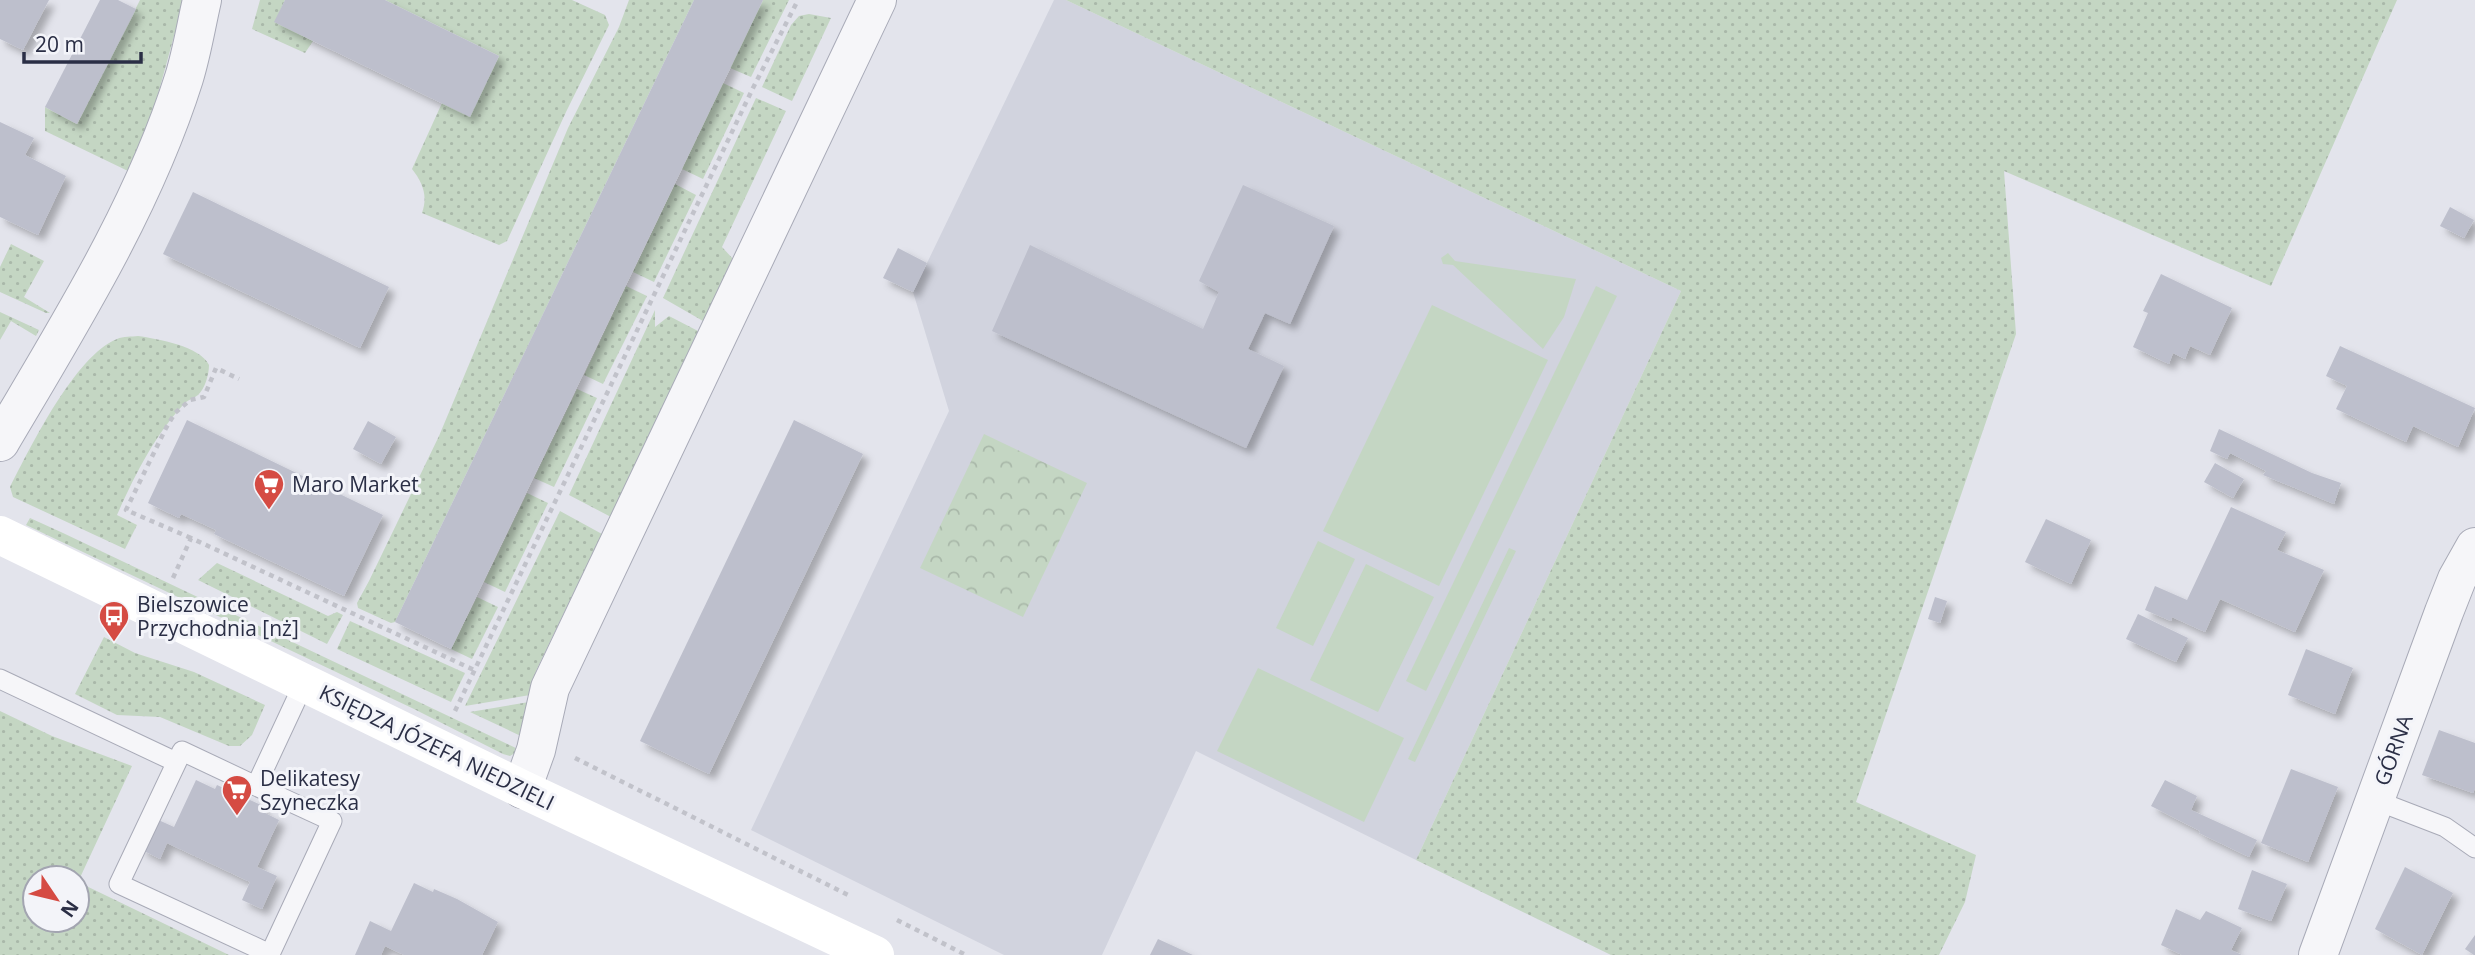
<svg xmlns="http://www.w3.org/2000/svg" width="2475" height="955" viewBox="0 0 2475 955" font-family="'Open Sans',sans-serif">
	<defs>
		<pattern id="grass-dots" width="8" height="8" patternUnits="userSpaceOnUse" patternTransform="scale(1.75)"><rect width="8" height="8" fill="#c4d6c3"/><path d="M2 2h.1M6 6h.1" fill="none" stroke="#a9b8a9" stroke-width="1.8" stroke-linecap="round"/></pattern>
		<pattern id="park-crowns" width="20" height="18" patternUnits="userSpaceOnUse" patternTransform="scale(1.75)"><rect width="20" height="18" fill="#c4d6c3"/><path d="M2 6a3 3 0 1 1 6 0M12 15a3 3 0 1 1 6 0" fill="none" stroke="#a9b8a9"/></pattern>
		<filter id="shadow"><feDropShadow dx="6" dy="6" stdDeviation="3.5" flood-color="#0004"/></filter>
	</defs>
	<rect width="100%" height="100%" fill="#e3e4ec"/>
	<!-- built -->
	<polygon fill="#d1d3de" points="1054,0 1066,0 1681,291 1416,860 1196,751 1102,955 1004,955 751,830 949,411 913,292"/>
	<!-- grass -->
	<g fill="url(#grass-dots)" fill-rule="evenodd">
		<polygon points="140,0 184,0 155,105 128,171 45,131 45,107 77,124"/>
		<polygon points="260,0 285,0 275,22 313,41 305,53 252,29"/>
		<path d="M385 0H572L605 15 609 25 566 112 507 241 499 245 422 213C428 196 423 183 412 169L442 103 470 116 499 56Z"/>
		<polygon points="629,0 694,0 395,622 391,623 358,608 357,603 369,581 439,436 568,128 619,27"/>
		<polygon points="763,0 789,0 751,77 730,68"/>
		<polygon points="1066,0 2397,0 2271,286 2004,171 2016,334 1856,802 1976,855 1965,902 1939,955 1611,955 1416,860 1681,291"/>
		<polygon points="809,14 831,18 792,101 762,87 791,25 799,16"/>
		<polygon points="723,83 744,93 703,179 682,169"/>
		<polygon points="756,98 786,111 722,247 734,260 703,321 663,298"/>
		<polygon points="675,184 696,195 654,282 633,272"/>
		<polygon points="11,244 44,261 24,297 50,313 46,313 0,292 0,267"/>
		<polygon points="626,286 647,296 603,384 584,375"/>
		<polygon points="655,310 655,327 669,316 698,331 611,517 569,495"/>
		<polygon points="0,312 39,330 36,336 11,321 0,340"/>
		<path d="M138 336C158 339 200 346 209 365 209 374 205 389 198 395 193 399 189 399 184 404 154 436 135 475 117 515L137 525 125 549 13 497 10 487C31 446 75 356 117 339 123 336 132 337 138 336Z"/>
		<polygon points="577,389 597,398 554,487 534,478"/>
		<polygon points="527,493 548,503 505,592 484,582"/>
		<polygon points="560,511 602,534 536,671 530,695 465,706"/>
		<polygon points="30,518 63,533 520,750 510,756 503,754 414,709 26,525"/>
		<polygon points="217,563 328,616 337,612 343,615 327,644 198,580"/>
		<polygon points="477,597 498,607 472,659 451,649"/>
		<polygon points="350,621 465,673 451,702 337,649"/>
		<polygon points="104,637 135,653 194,672 265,705 252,735 240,746 229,746 160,717 117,715 75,694"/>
		<polygon points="529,702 523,737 470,712"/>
		<path d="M0 711 52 736 132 766 78 882 229 955H0ZM77 878V920H35V878Z"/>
	</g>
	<!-- park -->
	<polygon fill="url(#park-crowns)" points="984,434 1087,483 1023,617 920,568"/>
	<!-- pitch -->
	<g fill="#c4d6c3">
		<polygon points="1448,253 1455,261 1576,279 1564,317 1543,349 1453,265 1443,264 1441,258"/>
		<polygon points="1596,286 1617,296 1426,691 1406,681"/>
		<polygon points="1432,305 1548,360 1439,586 1323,531"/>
		<polygon points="1318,541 1355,559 1313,646 1276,628"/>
		<polygon points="1509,548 1516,551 1415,762 1408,759"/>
		<polygon points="1366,564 1434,597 1378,712 1310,680"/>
		<polygon points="1258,668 1404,738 1364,822 1217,751"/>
	</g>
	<!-- building -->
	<g fill="#bdbfcc" filter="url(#shadow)">
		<polygon points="0,0 49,0 23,50 0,39"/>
		<polygon points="100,0 118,0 136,9 77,124 45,107"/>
		<polygon points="285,0 385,0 499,56 470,117 274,22"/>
		<polygon points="694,0 763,0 451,649 395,622"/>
		<polygon points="0,122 34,138 25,155 66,176 38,235 0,217"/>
		<polygon points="1243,185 1334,226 1290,324 1265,313 1248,349 1284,366 1246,448 992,331 1030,245 1203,329 1219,292 1199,281"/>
		<polygon points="193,192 389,287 360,348 163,254"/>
		<polygon points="2450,207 2474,220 2464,238 2440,226"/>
		<polygon points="898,248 927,263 913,292 883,278"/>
		<polygon points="2161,274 2232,308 2210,355 2190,346 2185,359 2173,353 2169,364 2133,347 2148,313 2143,311"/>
		<polygon points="2340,346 2475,408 2458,447 2413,426 2406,442 2336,409 2347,386 2326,376"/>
		<polygon points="187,420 383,515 344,596 214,534 216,530 181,514 179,518 148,503"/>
		<polygon points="794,420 863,454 709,774 640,741"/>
		<polygon points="368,421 396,437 381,464 353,449"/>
		<polygon points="2219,429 2312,473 2341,483 2334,504 2263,475 2266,471 2230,453 2227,459 2210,451"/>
		<polygon points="2215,463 2244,479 2233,498 2204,482"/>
		<polygon points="2231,507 2286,532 2277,550 2324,570 2295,632 2220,599 2205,632 2172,617 2171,621 2145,610 2155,586 2187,600"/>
		<polygon points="2046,519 2091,540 2071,584 2025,562"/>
		<polygon points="1935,597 1947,601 1940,623 1928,619"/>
		<polygon points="2138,614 2188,638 2176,662 2126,639"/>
		<polygon points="2306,649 2353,668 2335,714 2288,695"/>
		<polygon points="2439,730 2475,743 2475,788 2473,793 2422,775"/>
		<polygon points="2291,769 2338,787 2308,862 2261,843"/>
		<polygon points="196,780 215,789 217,785 239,795 263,806 261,811 279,820 257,867 277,876 262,909 242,900 250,882 167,843 160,859 140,849 154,818 174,827"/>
		<polygon points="2165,780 2197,796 2191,810 2257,840 2249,857 2199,833 2200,831 2151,806"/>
		<polygon points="2405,867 2453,893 2422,955 2375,929"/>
		<polygon points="2252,870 2287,884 2271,921 2238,909"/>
		<polygon points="414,883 433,892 434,889 457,899 498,922 482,955 404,955 385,946 381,955 355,955 370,921 391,931"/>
		<polygon points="2176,909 2200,920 2206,911 2242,928 2231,950 2242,955 2182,955 2161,945"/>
		<polygon points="2475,935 2475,955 2474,955 2465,949"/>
		<polygon points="1158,939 1193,955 1150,955"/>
	</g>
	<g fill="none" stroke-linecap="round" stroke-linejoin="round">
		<!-- lane casing -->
		<g stroke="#a8aab7" stroke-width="21">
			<g id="lane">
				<polyline points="0,679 176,762"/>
				<polyline points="256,786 182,751 119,884 270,954 332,821 256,786 304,683"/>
				<polyline points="2375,800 2445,827 2475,848"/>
			</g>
		</g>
		<!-- street casing -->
		<g stroke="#a8aab7" stroke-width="40">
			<g id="street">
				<path d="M0 442C69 325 143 208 184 78 192 52 196 26 202 0"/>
				<polyline points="522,789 536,750 550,688 877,0"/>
				<polyline points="2318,955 2444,612 2457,579 2475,547"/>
			</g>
		</g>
		<!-- path -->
		<g stroke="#c1c2ca" stroke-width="4.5" stroke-dasharray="5 5" stroke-linecap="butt">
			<polyline points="191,538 126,510 166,428 175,413 190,400 204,397 216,368 239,379"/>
			<polyline points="173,578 191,538 474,670"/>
			<polyline points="455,711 753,88 798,0"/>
			<polyline points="575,758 848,895"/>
			<polyline points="897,920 966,955"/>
		</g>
		<!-- lane -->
		<use href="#lane" stroke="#f6f6f9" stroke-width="19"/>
		<!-- street -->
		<use href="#street" stroke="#f6f6f9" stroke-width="38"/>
		<!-- secondary -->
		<polyline stroke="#fff" stroke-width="38" points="0,535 522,789 875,955"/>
	</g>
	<!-- icons -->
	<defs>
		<g id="supermarket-pin" transform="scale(1.575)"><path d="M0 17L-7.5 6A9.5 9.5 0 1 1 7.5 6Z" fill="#d54b43" stroke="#f3f4f9"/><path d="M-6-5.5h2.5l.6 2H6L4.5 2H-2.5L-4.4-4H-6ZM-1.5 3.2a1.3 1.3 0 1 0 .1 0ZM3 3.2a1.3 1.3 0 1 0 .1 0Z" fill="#fff"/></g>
		<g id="bus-pin" transform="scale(1.575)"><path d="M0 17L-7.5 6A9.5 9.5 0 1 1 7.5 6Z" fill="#d54b43" stroke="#f3f4f9"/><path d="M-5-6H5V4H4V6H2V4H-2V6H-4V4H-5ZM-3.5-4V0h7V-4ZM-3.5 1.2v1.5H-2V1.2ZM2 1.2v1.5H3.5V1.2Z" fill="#fff"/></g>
	</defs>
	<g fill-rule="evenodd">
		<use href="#supermarket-pin" x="269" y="484"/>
		<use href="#bus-pin" x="114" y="616"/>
		<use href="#supermarket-pin" x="237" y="790"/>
	</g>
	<g text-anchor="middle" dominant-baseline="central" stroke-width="6" stroke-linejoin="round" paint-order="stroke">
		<!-- poi labels -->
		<g font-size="21" fill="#2a2e45" stroke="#f3f4f9" text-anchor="start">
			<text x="292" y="484">Maro Market</text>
			<text x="137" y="604">Bielszowice<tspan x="137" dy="24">Przychodnia [nż]</tspan></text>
			<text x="260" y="778">Delikatesy<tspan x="260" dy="24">Szyneczka</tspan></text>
		</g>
		<!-- street labels -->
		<g font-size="21" fill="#2a2e45" stroke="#f3f4f9">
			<text transform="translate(437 747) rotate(26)">KSIĘDZA JÓZEFA NIEDZIELI</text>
			<text transform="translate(2393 750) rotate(-70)">GÓRNA</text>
		</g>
	</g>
	<!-- north arrow -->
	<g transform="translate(56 899) rotate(125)"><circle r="33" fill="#f3f4f9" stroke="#a3a5b1" stroke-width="2"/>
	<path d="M0-5L12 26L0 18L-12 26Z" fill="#d54b43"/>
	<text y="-10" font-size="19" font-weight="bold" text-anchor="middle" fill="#2a2e45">N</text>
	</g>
	<!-- scale -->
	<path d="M24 52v10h117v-10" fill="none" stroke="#2a2e45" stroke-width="3.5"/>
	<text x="35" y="52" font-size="21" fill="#2a2e45" stroke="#f3f4f9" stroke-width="5" paint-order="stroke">20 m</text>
</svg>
